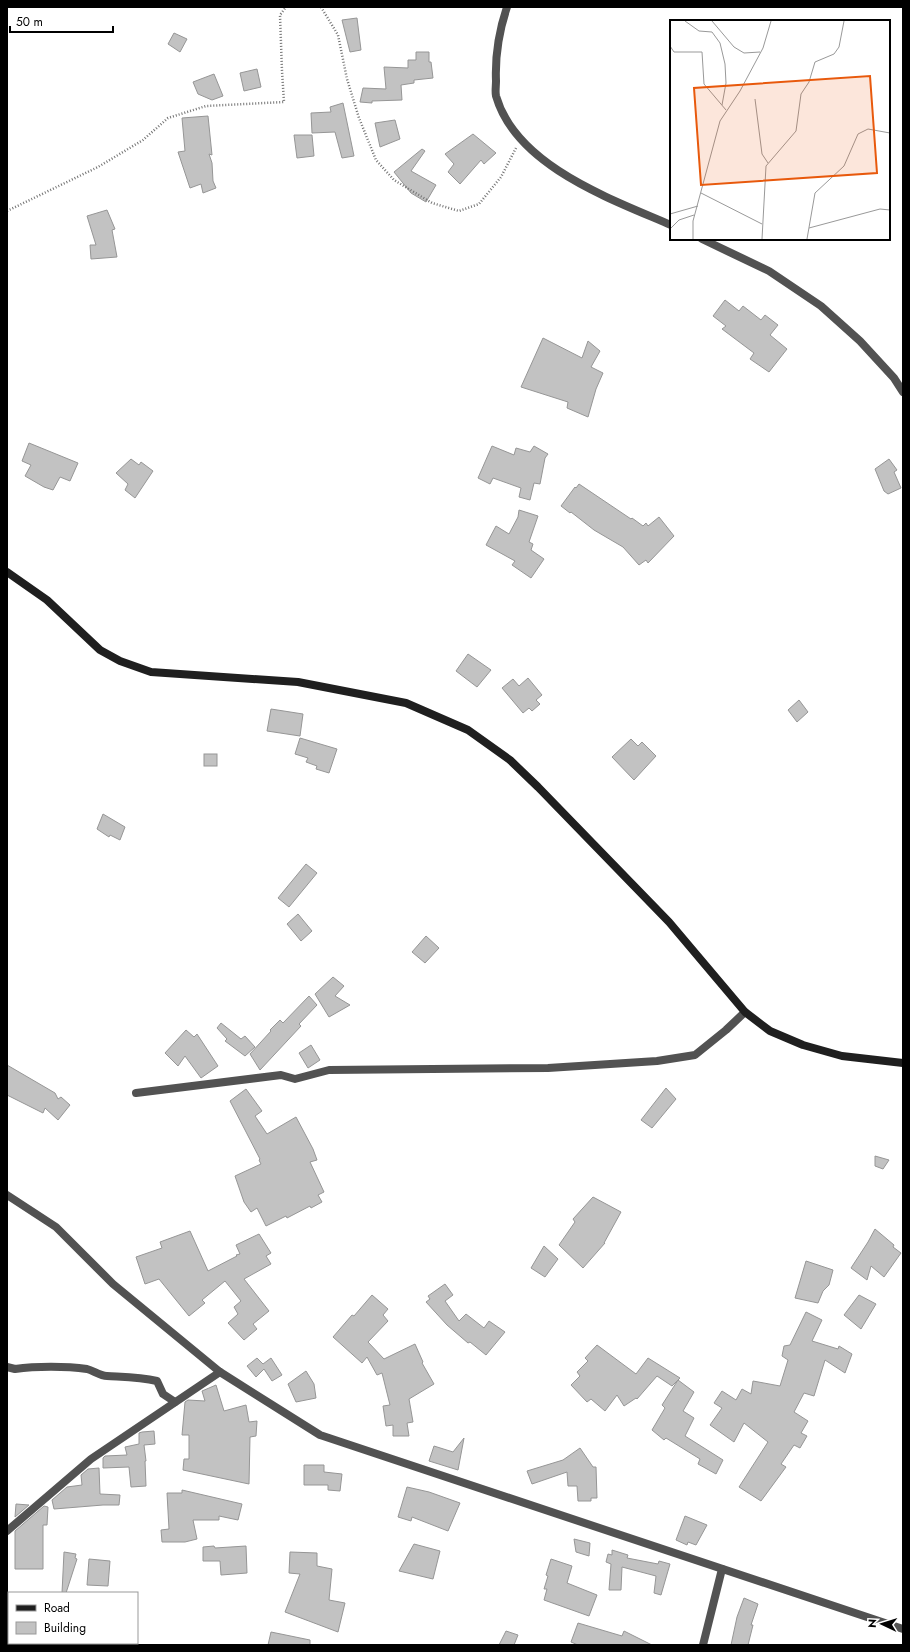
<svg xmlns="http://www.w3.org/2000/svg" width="910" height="1652" viewBox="0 0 910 1652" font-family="Jost,sans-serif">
	<rect width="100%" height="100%" fill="#fff"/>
	<!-- building -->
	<g fill="#c2c2c2" stroke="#969696">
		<polygon points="357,18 361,50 350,52 342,20"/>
		<polygon points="174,33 187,39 180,52 168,44"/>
		<polygon points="416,52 429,52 429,62 431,62 433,78 414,80 414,83 401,85 402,100 372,101 372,103 360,102 363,88 386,89 384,67 408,68 408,60 416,60"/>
		<polygon points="257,69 261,87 244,91 240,73"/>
		<polygon points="214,74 223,96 212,100 198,94 193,82"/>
		<polygon points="343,103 354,156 342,158 335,132 312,133 311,113 331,112 330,107"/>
		<polygon points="208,116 212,155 209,154 212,163 213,181 216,188 203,193 201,184 190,188 178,152 185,151 182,118"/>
		<polygon points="395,120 400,139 380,147 375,123"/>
		<polygon points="473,134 496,153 484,164 481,160 460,184 448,172 454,164 445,154"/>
		<polygon points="294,135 312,135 314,156 297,158"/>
		<polygon points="422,149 425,151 411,171 436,185 426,202 411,193 394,172"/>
		<polygon points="107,210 115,229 112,230 117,257 91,259 90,245 96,245 87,216"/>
		<polygon points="725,300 739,311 743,306 761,320 765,315 778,325 770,335 787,349 769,372 750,359 754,353 722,329 726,326 713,316"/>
		<polygon points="543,338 582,358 588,341 600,351 591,367 603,373 596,389 588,417 567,408 568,402 521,387"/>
		<polygon points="29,443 78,463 70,481 60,477 53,490 44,487 25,476 31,465 22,461"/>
		<polygon points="492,446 514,455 516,448 530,452 534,446 548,454 545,458 540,484 534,483 530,500 519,497 521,488 493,478 490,484 478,478"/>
		<polygon points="131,459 139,465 141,462 153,471 135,498 125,490 128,484 116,473"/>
		<polygon points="889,459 897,470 894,472 901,488 888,494 884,491 875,469"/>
		<polygon points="579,484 631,519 632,518 643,526 646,523 648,526 659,517 674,536 648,563 646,560 639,565 623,547 594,530 571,512 570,513 561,506 575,487 576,488"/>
		<polygon points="519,510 538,516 529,542 533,544 531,550 544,559 531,578 512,565 515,561 486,545 496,526 509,534 518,517"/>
		<polygon points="468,654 491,670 477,687 456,671"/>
		<polygon points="528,678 542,695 536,700 540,704 532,711 529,708 523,713 502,688 513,679 519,686"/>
		<polygon points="799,700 808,712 797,722 788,710"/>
		<polygon points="271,709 303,714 300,736 267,731"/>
		<polygon points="300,738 337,749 329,773 316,769 317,766 306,762 308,758 295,754"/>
		<polygon points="631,739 638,746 642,742 656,756 634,780 612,757"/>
		<rect x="204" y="754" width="13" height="12"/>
		<polygon points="103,814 125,827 120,840 110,835 109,837 97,829"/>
		<polygon points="306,864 317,873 289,907 278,898"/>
		<polygon points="298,914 312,931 301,941 287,924"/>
		<polygon points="426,936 439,948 425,963 412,952"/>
		<polygon points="333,977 344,986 335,996 350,1005 329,1017 315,994"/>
		<polygon points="309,996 317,1005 299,1024 301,1026 260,1070 250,1054 271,1031 270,1030 280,1020 283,1023"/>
		<polygon points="221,1023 241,1039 245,1036 255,1047 245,1056 225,1041 227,1039 217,1028"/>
		<polygon points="186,1030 194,1037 197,1034 218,1066 201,1078 185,1056 178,1066 165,1053"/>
		<polygon points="311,1045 320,1060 308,1068 299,1053"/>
		<polygon points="7,1065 55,1093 58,1099 61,1097 70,1105 58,1120 45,1108 43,1113 7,1095"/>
		<polygon points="666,1088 676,1099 652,1128 641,1120"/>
		<polygon points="246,1089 262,1111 255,1116 267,1134 296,1117 313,1149 317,1160 310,1162 324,1192 318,1195 322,1202 311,1208 310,1206 287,1218 286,1216 266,1226 257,1208 251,1212 244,1202 235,1176 261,1164 259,1160 260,1159 230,1101"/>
		<polygon points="875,1156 889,1160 883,1169 875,1166"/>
		<polygon points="593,1197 621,1212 604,1243 605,1243 583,1268 559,1245 575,1222 573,1219"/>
		<polygon points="875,1229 894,1245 893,1247 901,1253 884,1277 871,1266 867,1280 851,1268 868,1242"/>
		<polygon points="190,1231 208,1271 237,1256 236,1255 240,1254 236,1245 259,1234 271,1253 266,1256 271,1264 244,1279 269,1311 253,1324 257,1329 244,1340 228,1323 238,1314 234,1307 241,1301 225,1281 202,1300 205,1303 189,1316 159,1279 145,1284 136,1257 162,1248 160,1242"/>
		<polygon points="544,1246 558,1259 545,1277 531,1268"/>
		<polygon points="806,1261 833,1270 829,1285 823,1291 818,1303 795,1298"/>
		<polygon points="445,1284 453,1295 445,1301 459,1321 466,1314 484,1328 489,1321 505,1332 486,1355 470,1342 468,1343 447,1325 426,1302 430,1299 428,1296"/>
		<polygon points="372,1295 388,1309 383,1315 388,1321 368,1342 384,1359 415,1344 423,1362 422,1363 434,1384 409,1399 413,1422 407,1423 409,1436 393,1436 393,1425 386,1426 383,1406 390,1405 382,1373 377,1375 367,1357 362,1363 333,1337 352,1315 354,1316"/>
		<polygon points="859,1295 876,1304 861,1329 844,1315"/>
		<polygon points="806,1312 822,1320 812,1341 838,1349 839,1346 852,1354 845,1373 825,1360 814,1396 804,1393 794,1412 808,1421 801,1433 807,1436 800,1448 794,1445 781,1464 786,1467 761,1501 739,1487 768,1442 744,1423 734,1442 710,1425 722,1408 714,1403 722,1391 736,1400 742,1389 751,1394 753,1381 780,1386 788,1360 782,1356 784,1346 790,1345"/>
		<polygon points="597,1345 636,1374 648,1358 680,1378 672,1386 657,1376 637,1399 636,1398 624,1406 617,1395 605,1411 591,1399 587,1402 571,1385 580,1376 577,1372 588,1361 585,1358"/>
		<polygon points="257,1358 263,1364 271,1358 282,1375 272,1381 264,1369 256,1377 247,1366"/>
		<polygon points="306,1371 314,1384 316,1398 296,1402 288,1384"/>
		<polygon points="678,1380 694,1392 683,1411 694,1418 685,1436 723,1460 716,1474 698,1464 700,1459 666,1438 664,1440 652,1430 665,1408 662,1405"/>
		<polygon points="216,1385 224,1411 246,1405 249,1422 257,1421 256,1436 250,1437 249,1484 183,1470 184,1459 189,1459 189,1435 182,1435 185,1402 188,1400 205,1401 202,1391"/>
		<polygon points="154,1431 155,1444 144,1445 146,1461 145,1461 146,1486 131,1487 129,1467 103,1468 103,1458 105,1456 127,1455 125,1447 139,1444 139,1433 142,1432"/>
		<polygon points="464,1438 458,1470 429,1461 434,1446 453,1452"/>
		<polygon points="580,1448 593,1467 596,1467 597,1498 591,1498 591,1501 578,1501 577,1486 568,1486 567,1472 532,1484 527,1471 563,1460"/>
		<polygon points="304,1465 324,1465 324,1472 342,1474 340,1491 328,1490 328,1485 304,1485"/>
		<polygon points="99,1468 100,1494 120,1495 119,1505 103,1505 54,1509 52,1500 67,1487 82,1485 81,1475 88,1469"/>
		<polygon points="407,1487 429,1492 460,1503 448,1531 412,1517 411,1521 398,1517"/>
		<polygon points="182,1490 242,1504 238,1520 219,1516 219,1520 193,1520 197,1539 185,1542 162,1542 161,1530 169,1529 167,1493 182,1493"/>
		<polygon points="16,1504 29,1505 15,1517"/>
		<polygon points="44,1506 48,1507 47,1525 43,1525 43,1569 15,1569 15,1531"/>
		<polygon points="685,1516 707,1525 696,1545 688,1542 687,1545 676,1540"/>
		<polygon points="574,1539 590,1543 589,1556 576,1552"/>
		<polygon points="414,1544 440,1551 433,1579 399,1571"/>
		<polygon points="214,1546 215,1548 246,1546 247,1573 221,1575 220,1561 203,1561 203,1547"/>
		<polygon points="612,1550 628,1555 627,1558 658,1564 659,1561 670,1564 661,1595 654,1593 656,1576 622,1567 621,1590 609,1590 611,1564 606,1562 608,1554 612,1555"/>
		<polygon points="64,1552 76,1554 75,1558 77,1559 66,1593 62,1593"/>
		<polygon points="290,1552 317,1553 317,1566 332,1569 329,1600 345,1603 338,1632 285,1612 300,1574 289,1573"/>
		<polygon points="89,1559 110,1561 108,1586 87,1585"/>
		<polygon points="551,1559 572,1566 567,1583 597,1595 589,1616 544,1600 547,1589 544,1589 548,1576 546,1575"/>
		<polygon points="744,1598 758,1604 751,1625 753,1625 748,1645 731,1645 737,1617"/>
		<polygon points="578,1623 622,1636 624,1631 652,1645 578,1645 571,1642"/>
		<polygon points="506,1631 518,1635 514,1645 499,1645"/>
		<polygon points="271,1632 310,1640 310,1645 268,1645"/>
	</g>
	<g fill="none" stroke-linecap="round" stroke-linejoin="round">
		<!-- path -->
		<g stroke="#747474" stroke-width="2.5" stroke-dasharray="1 2" stroke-linecap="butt">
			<polyline points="321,7 338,35 347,79 359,118 376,160 394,180 432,203 459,211 479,204 501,177 516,148"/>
			<polyline points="7,211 98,167 143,140 168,118 206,106 284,102 282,71 280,15 286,7"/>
		</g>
		<!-- street -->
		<g stroke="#525252" stroke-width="8">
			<path d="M507 7C499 31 495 56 496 81 496 86 495 92 496 96 516 166 611 199 671 225"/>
			<polyline points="702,239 769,271 821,306 860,341 894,378 903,392"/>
			<polyline points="136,1093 281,1075 295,1079 329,1070 548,1068 657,1061 695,1055 726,1030 745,1012"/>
			<polyline points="7,1195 56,1227 113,1284 220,1372 320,1435 903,1629"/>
			<path d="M7 1367 15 1369C36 1366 66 1366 87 1369 94 1371 100 1376 107 1376 124 1377 140 1377 157 1381L163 1394 175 1402"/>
			<polyline points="7,1531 91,1459 220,1372"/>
			<polyline points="703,1645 722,1569"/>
		</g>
		<!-- secondary -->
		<polyline stroke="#1f1f1f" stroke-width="8" points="7,572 47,600 100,650 120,661 151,672 298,682 406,703 468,730 510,760 538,787 669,922 745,1012 770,1031 803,1045 842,1056 903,1063"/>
	</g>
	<!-- overview -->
	<g transform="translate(670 20)">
		<rect width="220" height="220" fill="#fff"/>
		<path fill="none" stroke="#999" stroke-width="1" d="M15 1 29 11 42 12 50 23 55 44 56 63 52 85M42 1 64 27 74 33 90 32M0 26 4 32H32L34 64 56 90M85 79 92 134 98 143M31 173 92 204M0 194 28 186M139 208 210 189 220 190M0 209 9 200 24 195M23 219V201L50 101 70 71 93 28 101 1M92 219 96 146 126 111 131 74 139 62 145 42 164 34 169 27 174 1M137 219 145 173 174 146 188 114 198 109 220 113"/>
		<path fill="#e8590c" fill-opacity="0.15" stroke="#e8590c" stroke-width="2" d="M200 56 207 153 31 165 24 68Z"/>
		<rect width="220" height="220" fill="none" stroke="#000" stroke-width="2"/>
	</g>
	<!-- border -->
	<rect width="910" height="1652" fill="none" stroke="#000000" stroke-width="16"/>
	<!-- legend -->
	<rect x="8" y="1592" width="130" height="52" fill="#ffffff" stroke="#999999"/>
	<rect x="16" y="1605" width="20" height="6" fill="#1f1f1f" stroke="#999999"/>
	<text x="44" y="1612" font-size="12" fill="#000000">Road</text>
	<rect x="16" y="1622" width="20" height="12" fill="#c2c2c2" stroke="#999999"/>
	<text x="44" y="1632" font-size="12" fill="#000000">Building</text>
	<!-- north arrow -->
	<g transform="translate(882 1624) rotate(274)" stroke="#ffffff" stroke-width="3" paint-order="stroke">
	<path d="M0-3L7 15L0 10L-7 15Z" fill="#000000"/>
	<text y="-6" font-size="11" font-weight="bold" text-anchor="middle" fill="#000000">N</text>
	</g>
	<!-- scale -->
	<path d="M10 26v6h103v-6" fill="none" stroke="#000000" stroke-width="2"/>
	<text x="16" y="26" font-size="12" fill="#000000" stroke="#ffffff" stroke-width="3" paint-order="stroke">50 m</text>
</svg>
